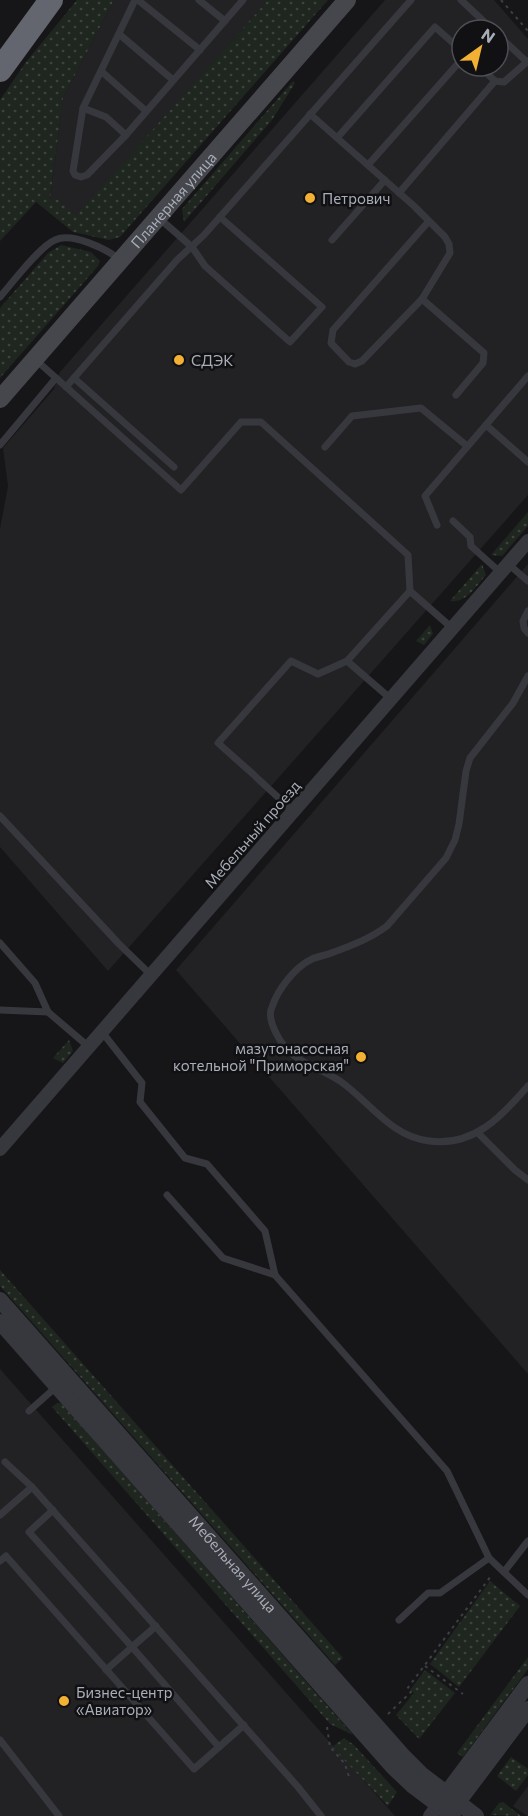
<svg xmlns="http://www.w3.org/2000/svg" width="528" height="1816" viewBox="0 0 528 1816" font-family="Commissioner,sans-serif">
	<defs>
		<pattern id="grass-dots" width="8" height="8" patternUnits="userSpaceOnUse" patternTransform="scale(1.5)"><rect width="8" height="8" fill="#1e261f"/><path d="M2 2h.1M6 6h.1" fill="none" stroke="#3c433d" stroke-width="1.8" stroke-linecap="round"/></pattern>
	</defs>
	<rect width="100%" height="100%" fill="#161618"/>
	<!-- built -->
	<g fill="#222225" fill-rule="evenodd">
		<polygon points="114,0 268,0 76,217 59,200 50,200 63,98"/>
		<path d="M385 0H494L528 39V495L108 971 0 847V529L8 486 3 448 54 389 60 372ZM462 30H498V66H462Z"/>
		<polygon points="528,564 528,1374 176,970"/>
		<polygon points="0,1369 395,1816 0,1816"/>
		<polygon points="528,1786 528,1816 527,1816 513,1806"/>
	</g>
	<!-- grass -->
	<g fill="url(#grass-dots)">
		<polygon points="77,0 114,0 63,98 50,199 59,200 76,216 268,0 328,0 120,237 109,240 73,232 36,202 0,241 0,100 26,62"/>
		<polygon points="293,81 295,83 272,120 184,222 182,209"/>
		<polygon points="61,245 91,252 100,261 98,266 0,378 0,308 48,253"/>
		<polygon points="528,512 528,526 502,556 491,555"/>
		<path d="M482 564 486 575C476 586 467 603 450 601Z"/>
		<polygon points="430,625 433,634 424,645 416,641"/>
		<polygon points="69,1040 73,1051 63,1063 53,1058"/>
		<polygon points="0,1270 343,1658 335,1665 0,1286"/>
		<polygon points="57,1403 61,1403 353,1735 330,1724 52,1407"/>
		<polygon points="490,1581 520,1606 459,1687 430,1664"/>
		<polygon points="528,1657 528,1669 463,1757 457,1753"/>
		<polygon points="425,1670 455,1693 419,1739 396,1715 414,1693 410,1690"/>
		<polygon points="344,1738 354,1745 397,1792 388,1806 332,1747"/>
		<polygon points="511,1757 528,1769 528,1775 516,1791 497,1776"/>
		<polygon points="503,1802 521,1816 490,1815 499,1803"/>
	</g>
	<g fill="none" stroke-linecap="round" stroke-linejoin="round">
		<!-- path -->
		<g stroke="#3d3f44" stroke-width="2" stroke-dasharray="3 4.5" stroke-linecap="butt">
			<polyline points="501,0 528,31"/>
			<polyline points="425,1666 463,1694"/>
			<polyline points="388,1714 411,1692 407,1689 491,1576"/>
			<polyline points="327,1727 330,1747 345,1764 350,1780"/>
		</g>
		<!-- service -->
		<g stroke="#37383d" stroke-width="7">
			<polyline points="135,0 83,108 73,171 75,175 81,177 87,175 126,135 243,0"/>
			<polyline points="138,0 200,50"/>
			<polyline points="199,0 225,21"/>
			<polyline points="461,0 493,30"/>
			<polyline points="119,34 173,80"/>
			<polyline points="498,35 527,62"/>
			<polyline points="479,66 495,81 504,82 528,61"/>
			<polyline points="101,71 146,111"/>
			<polyline points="83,108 106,117 126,135"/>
			<polyline points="310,114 414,206 445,237 449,244 450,253 422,299 362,361 355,364 349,362 331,343 333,330 429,221"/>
			<polyline points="337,138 435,27 462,51"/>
			<polyline points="368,165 462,59"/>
			<polyline points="399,193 495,81"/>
			<polyline points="159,218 192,247 205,266 290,342 322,307 220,217"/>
			<polyline points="332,240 385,180"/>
			<path d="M0 297C12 283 40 246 55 240 72 232 107 249 120 260"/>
			<polyline points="422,299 484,353 483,363 456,395"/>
			<polyline points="36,360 181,490 241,422 261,422 408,555 410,591"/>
			<polyline points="74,378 174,467"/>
			<polyline points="66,387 177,260 204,235 411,0"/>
			<polyline points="486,425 528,462"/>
			<polyline points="0,445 56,378"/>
			<polyline points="325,447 352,416 421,408 467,446"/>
			<polyline points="453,521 470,537 471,546 501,573"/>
			<polyline points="437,525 425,496 528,376"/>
			<polyline points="508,564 528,581"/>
			<polyline points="528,611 523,621 524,628 528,633"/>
			<path d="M528 676 513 703 470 758 466 771 459 824 455 840 446 858 387 926C371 938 353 945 334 952 327 955 319 956 312 959 295 967 278 989 272 1007 268 1015 272 1025 276 1033 291 1063 315 1065 340 1081 370 1102 390 1136 429 1141 474 1147 502 1116 528 1086"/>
			<polyline points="391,699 347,661 410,591 452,628"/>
			<polyline points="254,775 218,743 291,661 318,674 347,661"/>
			<polyline points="256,777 293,811"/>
			<polyline points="0,816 119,944 151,975"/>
			<polyline points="0,943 35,983 48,1012 89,1047"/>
			<polyline points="0,1010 48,1012"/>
			<polyline points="102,1032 142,1083 140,1102 185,1158 207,1164 265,1231 275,1275 447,1471 489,1558 528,1595"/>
			<polyline points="478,1133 515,1170 528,1180"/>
			<polyline points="167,1195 223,1258 275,1275"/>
			<polyline points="29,1411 56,1387"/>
			<polyline points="5,1462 32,1487 298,1787 321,1816"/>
			<polyline points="53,1510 29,1532 132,1647 156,1626"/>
			<polyline points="0,1515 32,1487"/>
			<polyline points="0,1561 6,1556 194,1769 244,1725"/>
			<polyline points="504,1572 528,1541"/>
			<polyline points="399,1620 428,1593 440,1593 489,1558"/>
			<polyline points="106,1670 132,1647 219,1747"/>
			<polyline points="0,1740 59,1816"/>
		</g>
		<!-- minor -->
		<g stroke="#37383d" stroke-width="14">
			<polyline points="0,1149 528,541"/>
			<polyline points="430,1816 438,1805"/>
		</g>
		<!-- tertiary -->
		<g stroke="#37383d" stroke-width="16">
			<path id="s1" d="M0 1300 404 1757 421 1774 476 1816"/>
			<polyline points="0,1322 393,1767 412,1785 453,1816"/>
			<polyline points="440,1802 528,1684"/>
			<polyline points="449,1809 458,1802 528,1709"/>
		</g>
		<!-- secondary -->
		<path stroke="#45474d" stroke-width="18" id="s2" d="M0 399 347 0"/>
		<!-- motorway -->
		<polyline stroke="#63666e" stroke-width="24" points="0,70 51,0"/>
	</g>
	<!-- markers -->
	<g fill="#f2b134" stroke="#111113" stroke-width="2">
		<circle cx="310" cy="198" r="6"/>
		<circle cx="179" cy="360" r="6"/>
		<circle cx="361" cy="1057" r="6"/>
		<circle cx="64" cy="1701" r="6"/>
	</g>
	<g text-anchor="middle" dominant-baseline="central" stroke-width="5" stroke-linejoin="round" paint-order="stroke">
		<!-- poi labels -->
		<g font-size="15" fill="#a8adb8" stroke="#111113" text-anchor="start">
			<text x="322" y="198">Петрович</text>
			<text x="191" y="360">СДЭК</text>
			<text x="349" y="1048" text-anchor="end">мазутонасосная<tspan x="349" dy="17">котельной "Приморская"</tspan></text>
			<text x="76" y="1692">Бизнес-центр<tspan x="76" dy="17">«Авиатор»</tspan></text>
		</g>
		<!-- street labels -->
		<g font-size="15" fill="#a8adb8" stroke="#111113">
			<text stroke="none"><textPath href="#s2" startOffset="264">Планерная улица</textPath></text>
			<text transform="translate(252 834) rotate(-49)">Мебельный проезд</text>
			<text stroke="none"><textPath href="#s1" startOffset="352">Мебельная улица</textPath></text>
		</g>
	</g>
	<!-- north arrow -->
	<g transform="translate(480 48) rotate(34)"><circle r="28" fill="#111113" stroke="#4d4f55" stroke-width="1.5"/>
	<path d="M0-4.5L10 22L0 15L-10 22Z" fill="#f2b134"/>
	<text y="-9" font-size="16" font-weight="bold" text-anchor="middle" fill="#a8adb8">N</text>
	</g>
</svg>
